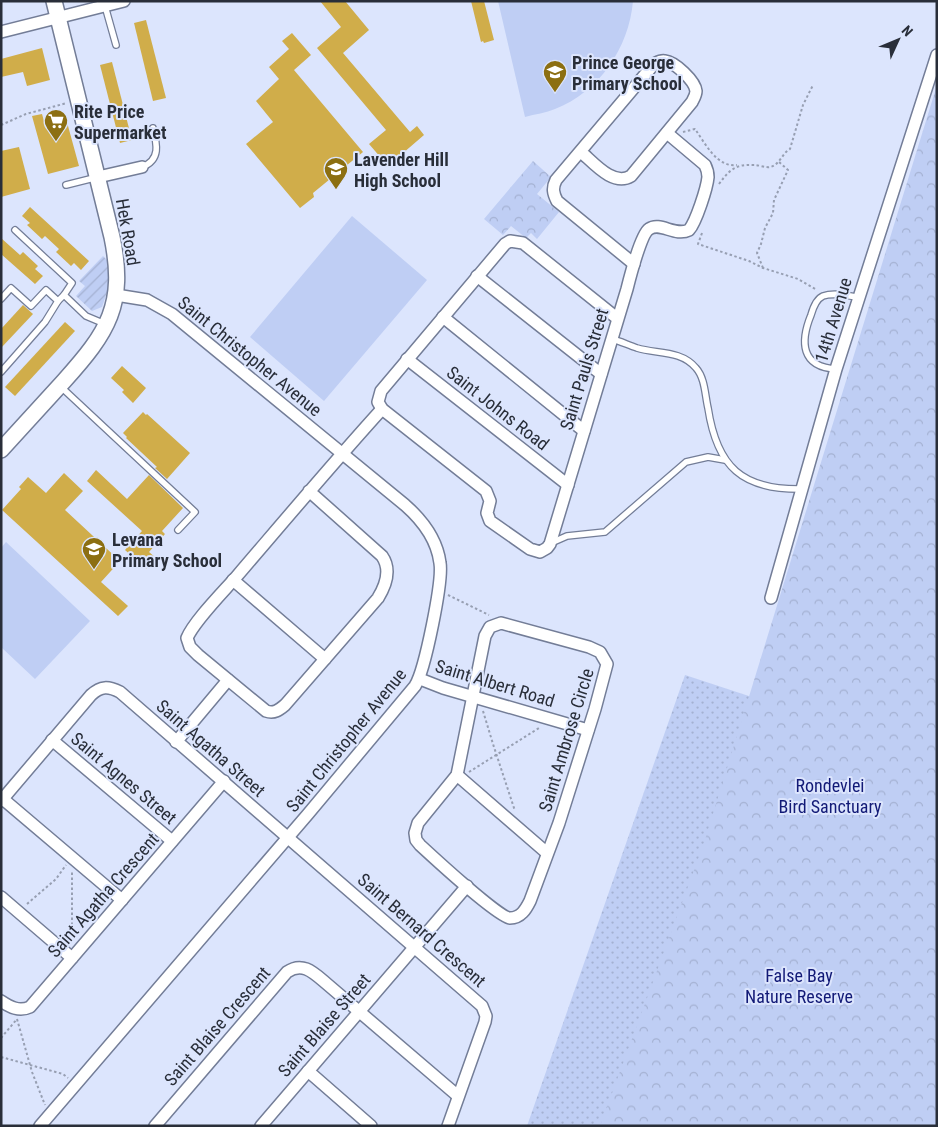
<svg xmlns="http://www.w3.org/2000/svg" width="938" height="1127" viewBox="0 0 938 1127" font-family="'Roboto Condensed',sans-serif">
	<defs>
		<pattern id="grass-dots" width="8" height="8" patternUnits="userSpaceOnUse" patternTransform="scale(1.25)"><rect width="8" height="8" fill="#bfcef4"/><path d="M2 2h.1M6 6h.1" fill="none" stroke="#a4b1d2" stroke-width="1.8" stroke-linecap="round"/></pattern>
		<pattern id="park-crowns" width="20" height="18" patternUnits="userSpaceOnUse" patternTransform="scale(1.25)"><rect width="20" height="18" fill="#bfcef4"/><path d="M2 6a3 3 0 1 1 6 0M12 15a3 3 0 1 1 6 0" fill="none" stroke="#a4b1d2"/></pattern>
		<pattern id="garden-furrows" width="10" height="10" patternUnits="userSpaceOnUse" patternTransform="scale(1.25)"><rect width="10" height="10" fill="#bfcef4"/><path d="M-1 1l2-2M0 10L10 0M9 11l2-2" fill="none" stroke="#a4b1d2"/></pattern>
	</defs>
	<rect width="100%" height="100%" fill="#dce5fd"/>
	<!-- grass -->
	<polygon fill="url(#grass-dots)" points="685,675 849,729 937,1126 527,1126"/>
	<!-- park -->
	<g fill="url(#park-crowns)">
		<polygon points="937,85 937,1126 600,1126 704,843"/>
		<polygon points="533,161 551,177 537,194 559,212 537,239 531,233 526,238 511,226 503,235 484,219"/>
	</g>
	<!-- garden -->
	<polygon fill="url(#garden-furrows)" points="103,256 109,262 108,289 102,307 92,311 76,296 85,286 79,281"/>
	<!-- pitch -->
	<g fill="#bfcef4">
		<path d="M498 1H633C629 48 599 92 555 109 546 113 535 114 525 117Z"/>
		<polygon points="352,216 427,280 324,401 250,337"/>
		<polygon points="6,542 90,621 35,679 1,647 1,548"/>
	</g>
	<!-- building -->
	<g fill="#d0ad4a">
		<polygon points="320,1 345,1 369,30 343,53 410,132 417,126 424,135 388,166 369,144 386,130 317,48 341,27"/>
		<polygon points="471,1 484,1 494,40 484,43 483,41 481,42"/>
		<polygon points="146,20 166,98 153,101 134,23"/>
		<polygon points="292,33 311,55 294,70 363,152 313,193 314,197 300,208 246,144 273,122 256,101 279,79 269,67 289,49 282,41"/>
		<polygon points="42,48 50,80 27,86 23,72 1,77 1,59"/>
		<polygon points="112,62 132,140 120,143 100,65"/>
		<polygon points="42,114 44,121 65,115 79,166 48,174 32,116"/>
		<polygon points="19,147 30,189 1,197 1,151"/>
		<polygon points="30,207 89,261 81,270 74,263 71,266 56,252 59,249 45,236 42,239 27,225 30,223 22,216"/>
		<polygon points="1,238 20,255 23,252 38,266 35,269 43,276 35,284 1,254"/>
		<polygon points="23,305 33,314 1,348 1,329"/>
		<polygon points="65,322 75,331 15,396 5,387"/>
		<polygon points="122,366 146,388 133,403 122,392 124,390 111,378"/>
		<polygon points="143,412 146,415 147,414 190,453 167,479 155,468 157,467 126,438 127,437 123,433"/>
		<polygon points="96,470 127,499 149,475 183,508 162,531 165,534 149,552 156,558 146,569 125,550 142,531 87,481"/>
		<polygon points="64,473 83,491 65,510 120,561 101,582 128,606 118,616 2,510 21,489 19,487 28,477 46,493"/>
	</g>
	<g fill="none" stroke-linecap="round" stroke-linejoin="round">
		<!-- service casing -->
		<g stroke="#737d97" stroke-width="8">
			<g id="service">
				<polyline points="105,6 116,45"/>
				<path d="M142 167C161 160 157 144 153 128"/>
				<polyline points="66,185 98,177"/>
				<polyline points="15,230 72,283 64,295"/>
				<polyline points="1,299 11,288 31,306 46,290 58,301 64,295 86,316 105,324"/>
				<path d="M612 339C620 341 628 345 637 348 657 354 681 350 696 368 705 378 705 395 708 408 717 467 742 490 802 489"/>
				<path d="M836 369C801 367 800 342 811 315 813 308 816 299 823 296 834 292 848 296 858 297"/>
				<polyline points="1,372 45,322 58,301"/>
				<polyline points="60,386 195,512 178,530"/>
				<polyline points="551,543 567,536 605,532 686,462 708,457 725,460"/>
			</g>
		</g>
		<!-- minor casing -->
		<g stroke="#737d97" stroke-width="14">
			<g id="minor">
				<polyline points="1,32 124,1"/>
				<path d="M581 152C593 162 613 187 631 176L692 102C694 98 696 95 696 91 695 81 675 62 665 61 661 60 658 62 654 64L556 180C552 188 553 193 557 201L634 264"/>
				<polyline points="98,177 142,167"/>
				<polyline points="477,276 601,374"/>
				<polyline points="443,317 584,431"/>
				<path d="M618 319 523 243 510 241 505 244 381 391 378 402 382 409 486 491 490 501 487 513 490 521 530 549 540 552 547 548 550 544C575 459 601 374 627 289 630 277 641 234 649 229 660 221 675 237 689 230 696 222 707 188 708 177 708 172 707 169 705 165L667 133"/>
				<polyline points="407,359 568,485"/>
				<path d="M309 491 382 556C391 569 386 585 378 598L285 705C279 710 274 714 266 711L198 655 190 647 187 638C194 621 224 591 237 576 285 520 333 463 382 409"/>
				<polyline points="233,580 325,659"/>
				<polyline points="771,598 836,369 937,55"/>
				<path d="M501 623 589 647 600 652 607 664 595 709 559 823 530 901C526 909 521 918 510 918 499 918 433 857 420 845L416 840 415 833 418 823 457 775 485 636 490 627Z"/>
				<polyline points="420,679 443,688 588,730"/>
				<polyline points="52,740 172,841"/>
				<polyline points="176,742 228,680"/>
				<polyline points="457,775 547,853"/>
				<polyline points="3,799 122,900"/>
				<path d="M1 801 91 695C101 686 108 686 120 692L482 1006 486 1016 485 1022 448 1126"/>
				<polyline points="1,897 72,958"/>
				<path d="M1 1001C10 1007 19 1012 30 1007L224 781"/>
				<polyline points="308,1071 371,1126"/>
				<path d="M40 1126 308 814 415 686C425 670 443 581 440 563 437 539 422 520 405 505L172 314 147 300 116 295"/>
				<path d="M155 1126 287 972C303 961 314 973 327 984L458 1096"/>
				<polyline points="261,1126 467,886"/>
			</g>
		</g>
		<!-- tertiary casing -->
		<g stroke="#737d97" stroke-width="18">
			<path id="tertiary" d="M1 450C22 427 43 404 64 381 108 332 126 305 112 237L54 1"/>
		</g>
		<!-- path -->
		<g stroke="#979fb2" stroke-width="2" stroke-dasharray="2.5 2.5" stroke-linecap="butt">
			<polyline points="1,125 26,114 67,103"/>
			<path d="M683 132 695 129C705 143 717 168 737 165"/>
			<path d="M719 184C730 169 736 164 754 165 759 165 766 168 770 167 780 165 782 153 790 149L803 105 813 85"/>
			<polyline points="702,233 698,244 749,261 763,268 798,279 817,290"/>
			<polyline points="763,268 757,253 761,244 765,228 773,213 774,200 788,170 779,162"/>
			<polyline points="448,595 489,615"/>
			<polyline points="483,711 493,744 515,811"/>
			<polyline points="469,772 539,728"/>
			<polyline points="27,904 56,879 66,865"/>
			<polyline points="72,940 72,872"/>
			<polyline points="17,1019 32,1072 45,1105"/>
			<polyline points="1,1038 17,1019"/>
			<polyline points="1,1057 63,1074 68,1078"/>
		</g>
		<!-- service -->
		<use href="#service" stroke="#fff" stroke-width="5.5"/>
		<!-- minor -->
		<use href="#minor" stroke="#fff" stroke-width="11"/>
		<!-- tertiary -->
		<use href="#tertiary" stroke="#fff" stroke-width="15"/>
	</g>
	<!-- icons -->
	<defs>
		<g id="school-pin" transform="scale(1.25)"><path d="M0 17L-7.5 6A9.5 9.5 0 1 1 7.5 6Z" fill="#8c6f12" stroke="#dce5fd"/><path d="M0-5L7-2L0 1L-7-2ZM-4 1L0 2.5L4 1V4Q0 6-4 4Z" fill="#fff"/></g>
		<g id="supermarket-pin" transform="scale(1.25)"><path d="M0 17L-7.5 6A9.5 9.5 0 1 1 7.5 6Z" fill="#8c6f12" stroke="#dce5fd"/><path d="M-6-5.5h2.5l.6 2H6L4.5 2H-2.5L-4.4-4H-6ZM-1.5 3.2a1.3 1.3 0 1 0 .1 0ZM3 3.2a1.3 1.3 0 1 0 .1 0Z" fill="#fff"/></g>
	</defs>
	<g fill-rule="evenodd">
		<use href="#school-pin" x="555" y="72"/>
		<use href="#supermarket-pin" x="56" y="121"/>
		<use href="#school-pin" x="336" y="169"/>
		<use href="#school-pin" x="94" y="549"/>
	</g>
	<g text-anchor="middle" dominant-baseline="central" stroke-width="4" stroke-linejoin="round" paint-order="stroke">
		<!-- poi labels -->
		<g font-size="18" font-weight="bold" fill="#292e39" stroke="#dce5fd" text-anchor="start">
			<text x="572" y="62">Prince George<tspan x="572" dy="21">Primary School</tspan></text>
			<text x="74" y="111">Rite Price<tspan x="74" dy="21">Supermarket</tspan></text>
			<text x="354" y="159">Lavender Hill<tspan x="354" dy="21">High School</tspan></text>
			<text x="112" y="539">Levana<tspan x="112" dy="21">Primary School</tspan></text>
		</g>
		<!-- street labels -->
		<g font-size="18" fill="#292e39" stroke="#dce5fd">
			<text transform="translate(128 232) rotate(80)">Hek Road</text>
			<text transform="translate(833 320) rotate(-73)">14th Avenue</text>
			<text transform="translate(250 356) rotate(39)">Saint Christopher Avenue</text>
			<text transform="translate(584 369) rotate(-73)">Saint Pauls Street</text>
			<text transform="translate(498 408) rotate(38)">Saint Johns Road</text>
			<text transform="translate(495 683) rotate(17)">Saint Albert Road</text>
			<text transform="translate(346 740) rotate(-51)">Saint Christopher Avenue</text>
			<text transform="translate(566 740) rotate(-73)">Saint Ambrose Circle</text>
			<text transform="translate(211 748) rotate(41)">Saint Agatha Street</text>
			<text transform="translate(124 778) rotate(40)">Saint Agnes Street</text>
			<text transform="translate(103 895) rotate(-49)">Saint Agatha Crescent</text>
			<text transform="translate(422 930) rotate(41)">Saint Bernard Crescent</text>
			<text transform="translate(324 1025) rotate(-49)">Saint Blaise Street</text>
			<text transform="translate(217 1026) rotate(-49)">Saint Blaise Crescent</text>
		</g>
		<!-- park labels -->
		<g font-size="18" fill="#121a77" stroke="#dce5fd">
			<text x="830" y="785">Rondevlei<tspan x="830" dy="21">Bird Sanctuary</tspan></text>
			<text x="799" y="975">False Bay<tspan x="799" dy="21">Nature Reserve</tspan></text>
		</g>
	</g>
	<!-- border -->
	<rect width="938" height="1127" fill="none" stroke="#292e39" stroke-width="5"/>
	<!-- north arrow -->
	<g transform="translate(898 40) rotate(46)" stroke="#dce5fd" stroke-width="4" paint-order="stroke">
	<path d="M0-4L9 19L0 12L-9 19Z" fill="#292e39"/>
	<text y="-8" font-size="14" font-weight="bold" text-anchor="middle" fill="#292e39">N</text>
	</g>
</svg>
